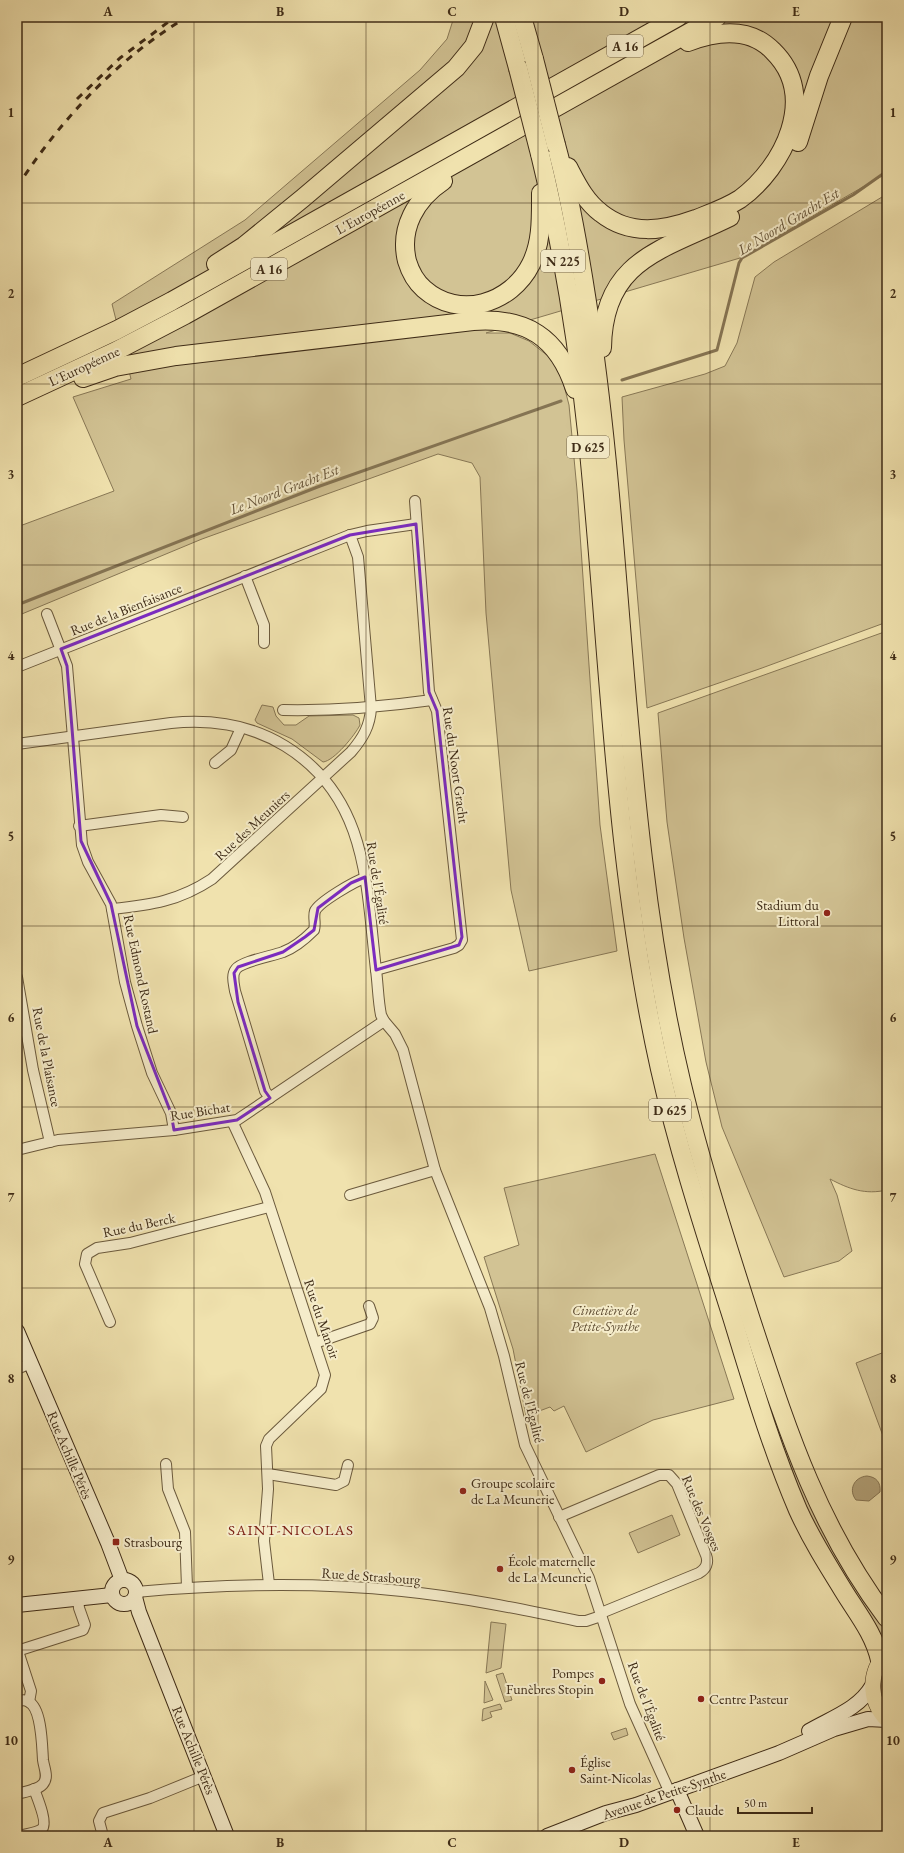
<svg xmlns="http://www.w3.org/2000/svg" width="904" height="1853" viewBox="0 0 904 1853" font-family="'EB Garamond',serif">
	<rect width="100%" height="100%" fill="#f0e2ae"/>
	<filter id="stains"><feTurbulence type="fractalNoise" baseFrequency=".005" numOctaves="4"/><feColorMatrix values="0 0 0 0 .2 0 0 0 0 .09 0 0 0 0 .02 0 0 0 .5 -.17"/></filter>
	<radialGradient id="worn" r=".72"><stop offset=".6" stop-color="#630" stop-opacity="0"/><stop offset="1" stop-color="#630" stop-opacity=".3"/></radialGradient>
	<!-- green -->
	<g fill="#d2c394" stroke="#887856">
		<polygon points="454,17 887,17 887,173 740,258 486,333 510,333 529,341 548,356 561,374 569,405 577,490 600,825 617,951 529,971 511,890 486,613 480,477 472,463 438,454 202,539 17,616 17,527 114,491 73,397 131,379 112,304 245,220 420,70 447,39"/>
		<polygon points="887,194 887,622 762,668 647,708 624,440 622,397 705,374 725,366 737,343 755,277 774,262"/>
		<path d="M887 631V1190C865 1195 849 1189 830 1179L837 1195 852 1251 839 1261 784 1277 722 1127 706 1062 684 938 667 822 658 713Z"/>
		<path d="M262 705 273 707 276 716 284 725H296L309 716 353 715 359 718 360 725C355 735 334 761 323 762L292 739 257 723 255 720Z"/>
		<polygon points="650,960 816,1517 835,1555 853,1584 887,1630 887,1644 883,1648 816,1530 791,1473 755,1370"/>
		<polygon points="655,1154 734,1399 653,1420 586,1452 564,1406 554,1411 550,1407 526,1416 513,1349 484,1257 519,1245 504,1188"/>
		<polygon points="887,1351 887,1444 886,1444 856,1363"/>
		<polygon points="672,1515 680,1535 638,1553 629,1533"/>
		<polygon points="491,1622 506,1624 501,1668 486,1673"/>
		<path d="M887 1664V1707C879 1693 879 1679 887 1664Z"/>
		<polygon points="503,1673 512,1700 505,1702 496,1675"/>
		<polygon points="485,1681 493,1700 484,1703"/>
		<polygon points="500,1704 502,1709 490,1712 492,1717 482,1721 483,1709"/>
		<polygon points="626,1728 628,1735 614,1740 611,1733"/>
	</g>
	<!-- water -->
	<path fill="#b4a47b" stroke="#857453" d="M867 1476C876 1477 881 1482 880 1492L869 1501 856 1500C848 1490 854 1477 867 1476Z"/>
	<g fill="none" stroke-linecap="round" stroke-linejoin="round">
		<!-- stream -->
		<g stroke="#857453" stroke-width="3">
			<polyline points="622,380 717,350 739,263 742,258 853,195 887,171"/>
			<polyline points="17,605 320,486 561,401"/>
		</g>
		<!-- street casing -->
		<g stroke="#6b5a3d" stroke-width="12">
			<g id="street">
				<polyline points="245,576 264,625 264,643"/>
				<polyline points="47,614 67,666 82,845 88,862 111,904 125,982 137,1026 152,1073 171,1113 174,1130"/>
				<polyline points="17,667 350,535 367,531 416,524"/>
				<path d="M283 710C333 711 382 707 432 700"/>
				<path d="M17 744 171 723C211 719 251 725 285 746 368 797 366 884 376 970 378 985 378 1000 381 1015L384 1021 395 1034 403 1050 435 1170 490 1308 504 1356 525 1445 589 1578 630 1704 670 1793"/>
				<polyline points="215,763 231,750 241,728"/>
				<polyline points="79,826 161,815 183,817"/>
				<path d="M112 909C151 905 179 901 212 879L351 752C363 738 370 726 371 708L358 557 350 535"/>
				<polyline points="376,970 454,948 459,945 462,940 437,711 429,692 415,501"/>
				<polyline points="17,977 33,1070 50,1142"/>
				<path d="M270 1098 265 1091 235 991C234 984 231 975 236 969 242 961 273 956 283 952 294 948 306 938 314 930 316 923 313 917 315 911 319 902 355 881 365 878"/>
				<polyline points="232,1121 265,1192 325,1375 321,1389 269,1439 266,1446 268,1489 264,1541 269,1584"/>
				<polyline points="17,1150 58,1140 174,1130 237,1120 384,1021"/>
				<polyline points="350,1195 435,1170"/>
				<polyline points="110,1322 85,1264 87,1254 97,1248 130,1243 269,1207"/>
				<polyline points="315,1343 370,1324 373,1318 369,1306"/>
				<polyline points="17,1369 31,1363"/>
				<polyline points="166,1464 168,1489 185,1532 187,1587"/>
				<polyline points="268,1474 336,1485 344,1481 348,1465"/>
				<path d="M559 1517 659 1475H669L677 1484 706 1555C709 1563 706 1569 699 1573L601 1613"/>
				<path d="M136 1592C224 1584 314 1582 402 1591 462 1597 520 1609 578 1621H586L601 1616"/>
				<polyline points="17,1651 83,1630 85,1625 79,1608 78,1598"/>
				<polyline points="18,1651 31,1691 29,1702"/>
				<path d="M17 1702C21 1700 25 1699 29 1702 42 1709 42 1747 43 1760 44 1768 49 1777 43 1784 38 1790 24 1792 17 1794"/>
				<path d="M20 1836C26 1834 37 1833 42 1829 48 1823 37 1797 34 1789"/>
				<polyline points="103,1836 99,1821 103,1813 150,1798 204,1776"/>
			</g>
		</g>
		<!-- secondary casing -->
		<g stroke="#3f2c17" stroke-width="16">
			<g id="secondary">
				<polyline points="17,1331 108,1543 122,1580"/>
				<circle cx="124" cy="1592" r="12"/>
				<polyline points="135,1597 139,1612 227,1836"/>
				<polyline points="17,1605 112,1595"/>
				<path d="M809 1731C831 1718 859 1709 872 1686"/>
				<polyline points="677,1790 697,1836"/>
				<polyline points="547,1836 606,1813 636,1805 779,1753 834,1729 868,1719 887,1720"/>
			</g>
		</g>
		<!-- primary casing -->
		<g stroke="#3f2c17" stroke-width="16">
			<path id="primary" d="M887 1652C868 1672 868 1700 887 1720"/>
		</g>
		<!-- highway casing -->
		<g stroke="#3f2c17" stroke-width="20">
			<g id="highway">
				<polyline points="504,17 518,68"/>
				<polyline points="522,17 534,59"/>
				<polyline points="798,142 819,76 843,17"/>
				<path d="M556 145C570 196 579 250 587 302 616 487 620 673 643 859 652 935 664 1010 682 1085 701 1164 726 1242 751 1320 787 1429 817 1525 887 1618"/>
				<path d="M540 154C562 245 577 338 587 432 609 644 613 859 660 1069 679 1153 706 1235 732 1317 752 1382 771 1447 798 1510 812 1541 830 1569 848 1598 861 1618 875 1637 880 1660"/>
				<path d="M568 167C577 184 585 201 601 213 630 236 663 231 696 219 711 213 726 208 740 199 784 167 819 96 773 51 750 27 717 31 688 42"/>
				<path d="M443 181C416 199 399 228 407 261 410 271 416 282 424 289 459 320 511 304 531 264 542 242 541 217 541 193"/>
				<polyline points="216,264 244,246 303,198 456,68 474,46 485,17"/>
				<path d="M602 348C603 259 663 250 730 217"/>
				<polyline points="17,377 117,330 172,301 678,17"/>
				<path d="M83 378 115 367 176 356 473 321C526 317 558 337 575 389"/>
				<polyline points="17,397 114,352 185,315 717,17"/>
			</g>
		</g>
		<!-- street -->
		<use href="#street" stroke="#f5ecca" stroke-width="10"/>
		<!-- secondary -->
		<use href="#secondary" stroke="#f5ecca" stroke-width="14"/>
		<!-- primary -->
		<use href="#primary" stroke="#f0e2ae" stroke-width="15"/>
		<!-- highway -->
		<use href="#highway" stroke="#f0e2ae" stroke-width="18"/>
		<!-- rail -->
		<g stroke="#3f2c17" stroke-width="3" stroke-dasharray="7 7" stroke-linecap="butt">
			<polyline points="77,99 120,58 175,17"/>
			<path d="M17 187C61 119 117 59 187 17"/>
		</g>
		<!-- highway-bridge casing -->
		<g stroke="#3f2c17" stroke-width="20" stroke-linecap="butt">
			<g id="highway-bridge">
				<polyline points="534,59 556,145"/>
				<polyline points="518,68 540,154"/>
			</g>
		</g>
		<!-- highway-bridge -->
		<use href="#highway-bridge" stroke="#f0e2ae" stroke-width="18"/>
	</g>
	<!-- marked area -->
	<path fill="none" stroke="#7b2cbf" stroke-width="3" stroke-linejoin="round" d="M416 524 429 692 437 711 462 937 459 945 376 970 365 877 351 883 318 908 314 930 305 937 283 952 238 967 234 973 238 1002 265 1091 270 1098 237 1120 174 1130 171 1113 137 1026 111 904 81 841 67 666 61 649 350 535Z"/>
	<!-- grid -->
	<path fill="none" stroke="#3f2c17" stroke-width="1" stroke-opacity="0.55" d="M194 17V1836M366 17V1836M538 17V1836M710 17V1836M17 203H887M17 384H887M17 565H887M17 746H887M17 926H887M17 1107H887M17 1288H887M17 1469H887M17 1650H887"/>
	<!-- markers -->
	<g fill="#8f2418" stroke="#f5ecca" stroke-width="1.5">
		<circle cx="827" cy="913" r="4"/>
		<circle cx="463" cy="1491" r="4"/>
		<rect x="112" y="1538" width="8" height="8" rx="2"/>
		<circle cx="500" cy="1569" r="4"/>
		<circle cx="602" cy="1681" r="4"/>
		<circle cx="701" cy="1699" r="4"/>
		<circle cx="572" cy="1770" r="4"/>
		<circle cx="677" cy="1810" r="4"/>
	</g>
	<g text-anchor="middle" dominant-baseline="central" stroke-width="4" stroke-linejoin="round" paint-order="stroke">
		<!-- shield labels -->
		<g fill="#f5ecca" stroke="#76664d" stroke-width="1">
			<rect x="607" y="35" width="36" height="22" rx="3"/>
			<rect x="541" y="250" width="44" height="22" rx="3"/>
			<rect x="251" y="258" width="36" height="22" rx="3"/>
			<rect x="567" y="436" width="42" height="22" rx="3"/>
			<rect x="649" y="1099" width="42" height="22" rx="3"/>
		</g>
		<g font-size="13" font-weight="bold" fill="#3f2c17">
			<text x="625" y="46">A 16</text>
			<text x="563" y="261">N 225</text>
			<text x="269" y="269">A 16</text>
			<text x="588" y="447">D 625</text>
			<text x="670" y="1110">D 625</text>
		</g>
		<!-- street labels -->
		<g font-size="14" fill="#3f2c17" stroke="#f5ecca">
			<text transform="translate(370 212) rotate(-29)">L'Européenne</text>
			<text transform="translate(84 366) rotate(-25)">L'Européenne</text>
			<text transform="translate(126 609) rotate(-22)">Rue de la Bienfaisance</text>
			<text transform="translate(456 765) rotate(82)">Rue du Noort Gracht</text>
			<text transform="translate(252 825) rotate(-43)">Rue des Meuniers</text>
			<text transform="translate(378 883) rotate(81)">Rue de l'Égalité</text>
			<text transform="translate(141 974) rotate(78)">Rue Edmond Rostand</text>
			<text transform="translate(47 1057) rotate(79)">Rue de la Plaisance</text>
			<text transform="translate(200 1111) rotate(-9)">Rue Bichat</text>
			<text transform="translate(139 1225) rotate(-12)">Rue du Berck</text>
			<text transform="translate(322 1319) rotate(71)">Rue du Manoir</text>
			<text transform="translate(530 1402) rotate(76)">Rue de l'Égalité</text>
			<text transform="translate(70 1455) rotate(67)">Rue Achille Pérès</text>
			<text transform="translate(702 1513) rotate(67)">Rue des Vosges</text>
			<text transform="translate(371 1576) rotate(4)">Rue de Strasbourg</text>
			<text transform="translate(647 1701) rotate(69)">Rue de l'Égalité</text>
			<text transform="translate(194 1750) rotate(68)">Rue Achille Pérès</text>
			<text transform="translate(664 1794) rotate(-19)">Avenue de Petite-Synthe</text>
		</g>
		<!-- poi labels -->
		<g font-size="14" fill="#3f2c17" stroke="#f5ecca" text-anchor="start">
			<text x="819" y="905" text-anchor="end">Stadium du<tspan x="819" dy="16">Littoral</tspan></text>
			<text x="471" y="1483">Groupe scolaire<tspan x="471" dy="16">de La Meunerie</tspan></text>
			<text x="124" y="1542">Strasbourg</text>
			<text x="508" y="1561">École maternelle<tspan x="508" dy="16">de La Meunerie</tspan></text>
			<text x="594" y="1673" text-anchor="end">Pompes<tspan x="594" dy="16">Funèbres Stopin</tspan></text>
			<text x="709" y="1699">Centre Pasteur</text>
			<text x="580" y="1762">Église<tspan x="580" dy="16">Saint-Nicolas</tspan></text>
			<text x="685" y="1810">Claude</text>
		</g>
		<!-- park labels -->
		<g font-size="14" font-style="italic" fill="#5c4a30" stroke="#f5ecca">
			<text x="605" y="1310">Cimetière de<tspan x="605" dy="16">Petite-Synthe</tspan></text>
		</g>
		<!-- water labels -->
		<g font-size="15" font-style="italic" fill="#625035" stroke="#f5ecca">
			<text transform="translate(788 221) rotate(-31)">Le Noord Gracht Est</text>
			<text transform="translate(284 489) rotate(-21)">Le Noord Gracht Est</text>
		</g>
		<!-- neighbourhood labels -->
		<g font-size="15" letter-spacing="1" fill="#7a1f14" stroke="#f5ecca">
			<text x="291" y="1529">SAINT-NICOLAS</text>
		</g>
	</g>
	<!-- margin -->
	<rect width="904" height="1853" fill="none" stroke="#f0e2ae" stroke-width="44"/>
	<!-- scale -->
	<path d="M738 1807v6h74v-6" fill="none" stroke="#3f2c17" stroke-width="2"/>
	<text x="744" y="1807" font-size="12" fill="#3f2c17" stroke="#f5ecca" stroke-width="3" paint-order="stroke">50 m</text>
	<rect x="22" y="22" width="860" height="1809" fill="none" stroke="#3f2c17" stroke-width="1.5"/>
	<g font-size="13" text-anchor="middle" font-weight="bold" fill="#3f2c17">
		<text x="108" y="16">A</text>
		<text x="280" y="16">B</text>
		<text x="452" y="16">C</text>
		<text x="624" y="16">D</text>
		<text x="796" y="16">E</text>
		<text x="11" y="117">1</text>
		<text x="893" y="117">1</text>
		<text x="11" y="298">2</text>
		<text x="893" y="298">2</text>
		<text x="11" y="479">3</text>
		<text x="893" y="479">3</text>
		<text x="11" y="660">4</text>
		<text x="893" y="660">4</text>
		<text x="11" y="841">5</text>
		<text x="893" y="841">5</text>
		<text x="11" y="1022">6</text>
		<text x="893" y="1022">6</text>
		<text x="11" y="1202">7</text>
		<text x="893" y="1202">7</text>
		<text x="11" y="1383">8</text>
		<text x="893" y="1383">8</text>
		<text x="11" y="1564">9</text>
		<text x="893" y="1564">9</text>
		<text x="11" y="1745">10</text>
		<text x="893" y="1745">10</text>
		<text x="108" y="1847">A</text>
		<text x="280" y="1847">B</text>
		<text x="452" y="1847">C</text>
		<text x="624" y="1847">D</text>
		<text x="796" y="1847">E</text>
	</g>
	<rect width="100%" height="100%" filter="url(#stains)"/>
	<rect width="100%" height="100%" fill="url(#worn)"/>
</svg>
